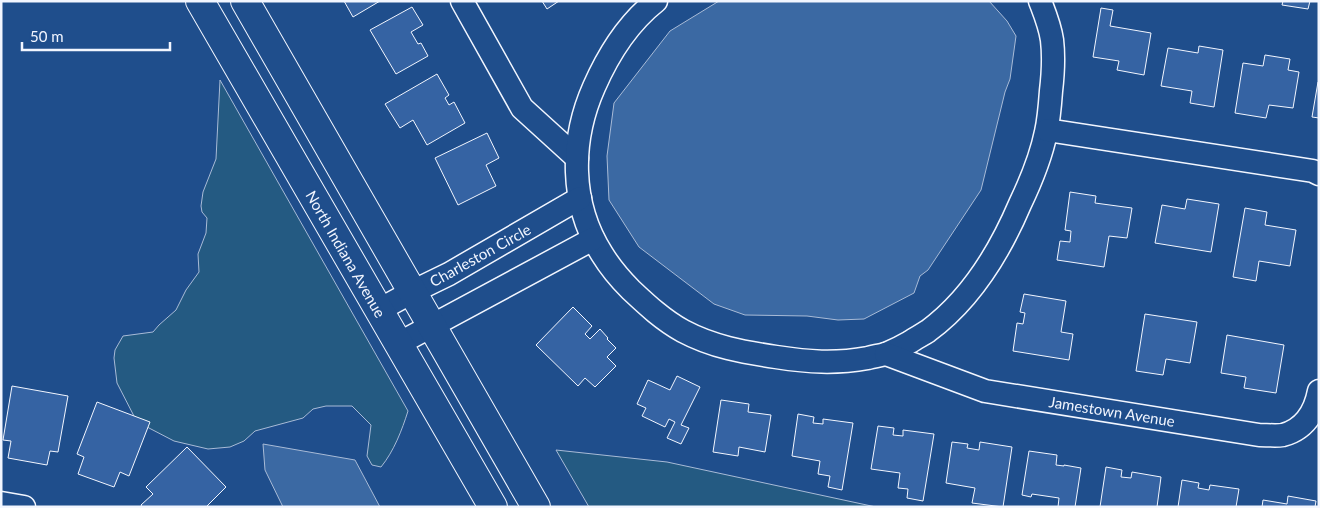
<svg xmlns="http://www.w3.org/2000/svg" width="1320" height="508" viewBox="0 0 1320 508" font-family="Lato,sans-serif">
	<rect width="100%" height="100%" fill="#1f4e8c"/>
	<!-- green -->
	<g fill="#245a82" stroke="#a8bbd7">
		<path d="M220 80 408 411C402 430 394 451 381 467L372 465 367 456 371 425 352 406H326L313 409 303 418 255 431 244 441 230 447 208 449 174 441 149 428 136 420 117 383 114 358 115 350 123 336 153 332 159 325 176 310 186 290 199 272 198 254 206 233 207 218 202 212 201 206 203 192 216 159Z"/>
		<polygon points="556,450 667,462 876,507 589,507"/>
	</g>
	<!-- water -->
	<g fill="#3b69a3" stroke="#a8bbd7">
		<polygon points="719,1 989,1 1007,21 1016,36 1010,79 1005,92 981,190 928,270 920,276 914,293 864,319 838,320 807,316 745,315 714,304 639,247 609,200 607,156 614,103 670,31"/>
		<polygon points="263,444 355,460 380,507 283,507 265,470"/>
	</g>
	<!-- building -->
	<g fill="#3563a3" stroke="#f2f6ff">
		<polygon points="344,1 380,1 353,17"/>
		<polygon points="542,1 559,1 547,9"/>
		<polygon points="1283,1 1310,1 1308,9 1282,5"/>
		<polygon points="412,7 423,25 411,32 418,44 421,43 428,56 396,74 370,30"/>
		<polygon points="1101,8 1113,10 1110,26 1151,33 1144,75 1117,70 1119,61 1093,57"/>
		<polygon points="1199,46 1223,50 1214,107 1190,103 1192,91 1161,86 1168,48 1198,53"/>
		<polygon points="1265,55 1290,59 1288,70 1299,72 1293,108 1269,105 1266,118 1235,113 1243,63 1263,66"/>
		<polygon points="437,74 449,95 445,98 449,105 454,102 465,123 427,145 413,120 400,128 385,104"/>
		<polygon points="1318,82 1319,82 1319,118 1312,117"/>
		<polygon points="487,133 499,158 486,165 496,186 458,205 435,158"/>
		<polygon points="1070,192 1096,196 1095,203 1132,208 1127,238 1109,236 1104,267 1057,260 1060,241 1070,242 1071,231 1065,230"/>
		<polygon points="1187,199 1219,204 1211,252 1155,243 1162,205 1185,209"/>
		<polygon points="1245,208 1267,212 1265,225 1296,230 1290,266 1259,261 1256,281 1233,277"/>
		<polygon points="1024,294 1066,301 1061,332 1073,334 1069,360 1013,351 1017,323 1023,324 1025,313 1020,312"/>
		<polygon points="573,307 592,326 585,334 590,339 600,329 608,338 607,339 616,348 607,357 616,366 595,387 585,378 578,386 536,345"/>
		<polygon points="1145,314 1197,322 1190,363 1166,359 1163,375 1136,371"/>
		<polygon points="1227,335 1284,345 1276,393 1244,388 1246,377 1221,373"/>
		<polygon points="677,376 700,387 681,425 689,428 681,444 667,438 675,422 669,419 665,427 642,416 646,408 637,404 648,380 670,390"/>
		<polygon points="12,386 68,396 58,452 50,451 47,465 8,458 11,441 3,440"/>
		<polygon points="721,400 749,404 748,412 771,415 765,452 739,447 738,456 713,452"/>
		<polygon points="97,402 150,422 129,476 120,472 114,487 78,474 84,457 77,454"/>
		<polygon points="798,414 814,417 813,423 823,424 823,419 853,423 842,490 828,487 830,476 818,474 820,461 792,456"/>
		<polygon points="878,426 894,428 893,435 903,436 903,430 934,434 923,501 907,498 908,489 898,488 900,473 871,469"/>
		<polygon points="952,442 968,444 967,448 979,450 980,442 1012,447 1003,507 972,503 975,488 946,483"/>
		<polygon points="187,447 226,487 206,507 142,507 141,505 153,494 146,487"/>
		<polygon points="1029,451 1057,455 1056,465 1064,466 1064,465 1081,468 1075,507 1058,507 1059,498 1032,494 1031,497 1022,495"/>
		<polygon points="1106,467 1122,470 1121,477 1131,478 1132,472 1161,477 1157,507 1100,507"/>
		<polygon points="1182,480 1199,483 1198,488 1209,490 1210,485 1239,489 1236,507 1178,507"/>
		<polygon points="1288,496 1316,501 1315,507 1262,507 1263,500 1287,504"/>
	</g>
	<g fill="none" stroke-linecap="round" stroke-linejoin="round">
		<!-- minor casing -->
		<g stroke="#f2f6ff" stroke-width="25">
			<g id="minor">
				<polyline points="462,1 522,108 577,158"/>
				<path d="M656 1C628 23 608 55 594 87 570 141 570 204 602 254 610 267 620 279 631 290 647 305 663 320 683 331 713 347 743 352 776 357 809 362 834 364 868 358 874 356 881 356 888 353 895 350 903 346 910 342 916 338 922 335 928 331 970 300 1000 251 1020 204 1031 181 1041 157 1046 132 1049 119 1050 105 1051 91 1053 74 1054 57 1052 40 1050 26 1045 14 1040 1"/>
				<polyline points="1047,130 1313,171 1319,174"/>
				<polyline points="379,310 412,292 449,274 580,198"/>
				<polyline points="398,344 593,239"/>
				<path d="M886 354 985 391 1259 435C1266 435 1276 436 1283 435 1305 429 1315 412 1319 391"/>
				<polyline points="1,503 24,507"/>
			</g>
		</g>
		<!-- major casing -->
		<g stroke="#f2f6ff" stroke-width="30">
			<g id="major">
				<polyline points="200,1 493,507"/>
				<polyline points="245,1 536,507"/>
			</g>
		</g>
		<!-- minor -->
		<use href="#minor" stroke="#1f4e8c" stroke-width="22"/>
		<!-- major -->
		<use href="#major" stroke="#1f4e8c" stroke-width="28"/>
	</g>
	<g text-anchor="middle" dominant-baseline="central" stroke-width="4" stroke-linejoin="round" paint-order="stroke">
		<!-- street labels -->
		<g font-size="15" fill="#f2f6ff" stroke="#1f4e8c">
			<text transform="translate(346 254) rotate(60)">North Indiana Avenue</text>
			<text transform="translate(480 255) rotate(-29)">Charleston Circle</text>
			<text transform="translate(1112 411) rotate(9)">Jamestown Avenue</text>
		</g>
	</g>
	<!-- border -->
	<rect width="1320" height="508" fill="none" stroke="#f2f6ff" stroke-width="5"/>
	<!-- scale -->
	<path d="M22 42v8h148v-8" fill="none" stroke="#f2f6ff" stroke-width="2.5"/>
	<text x="30" y="42" font-size="15" fill="#f2f6ff" stroke="#1f4e8c" stroke-width="4" paint-order="stroke">50 m</text>
</svg>
